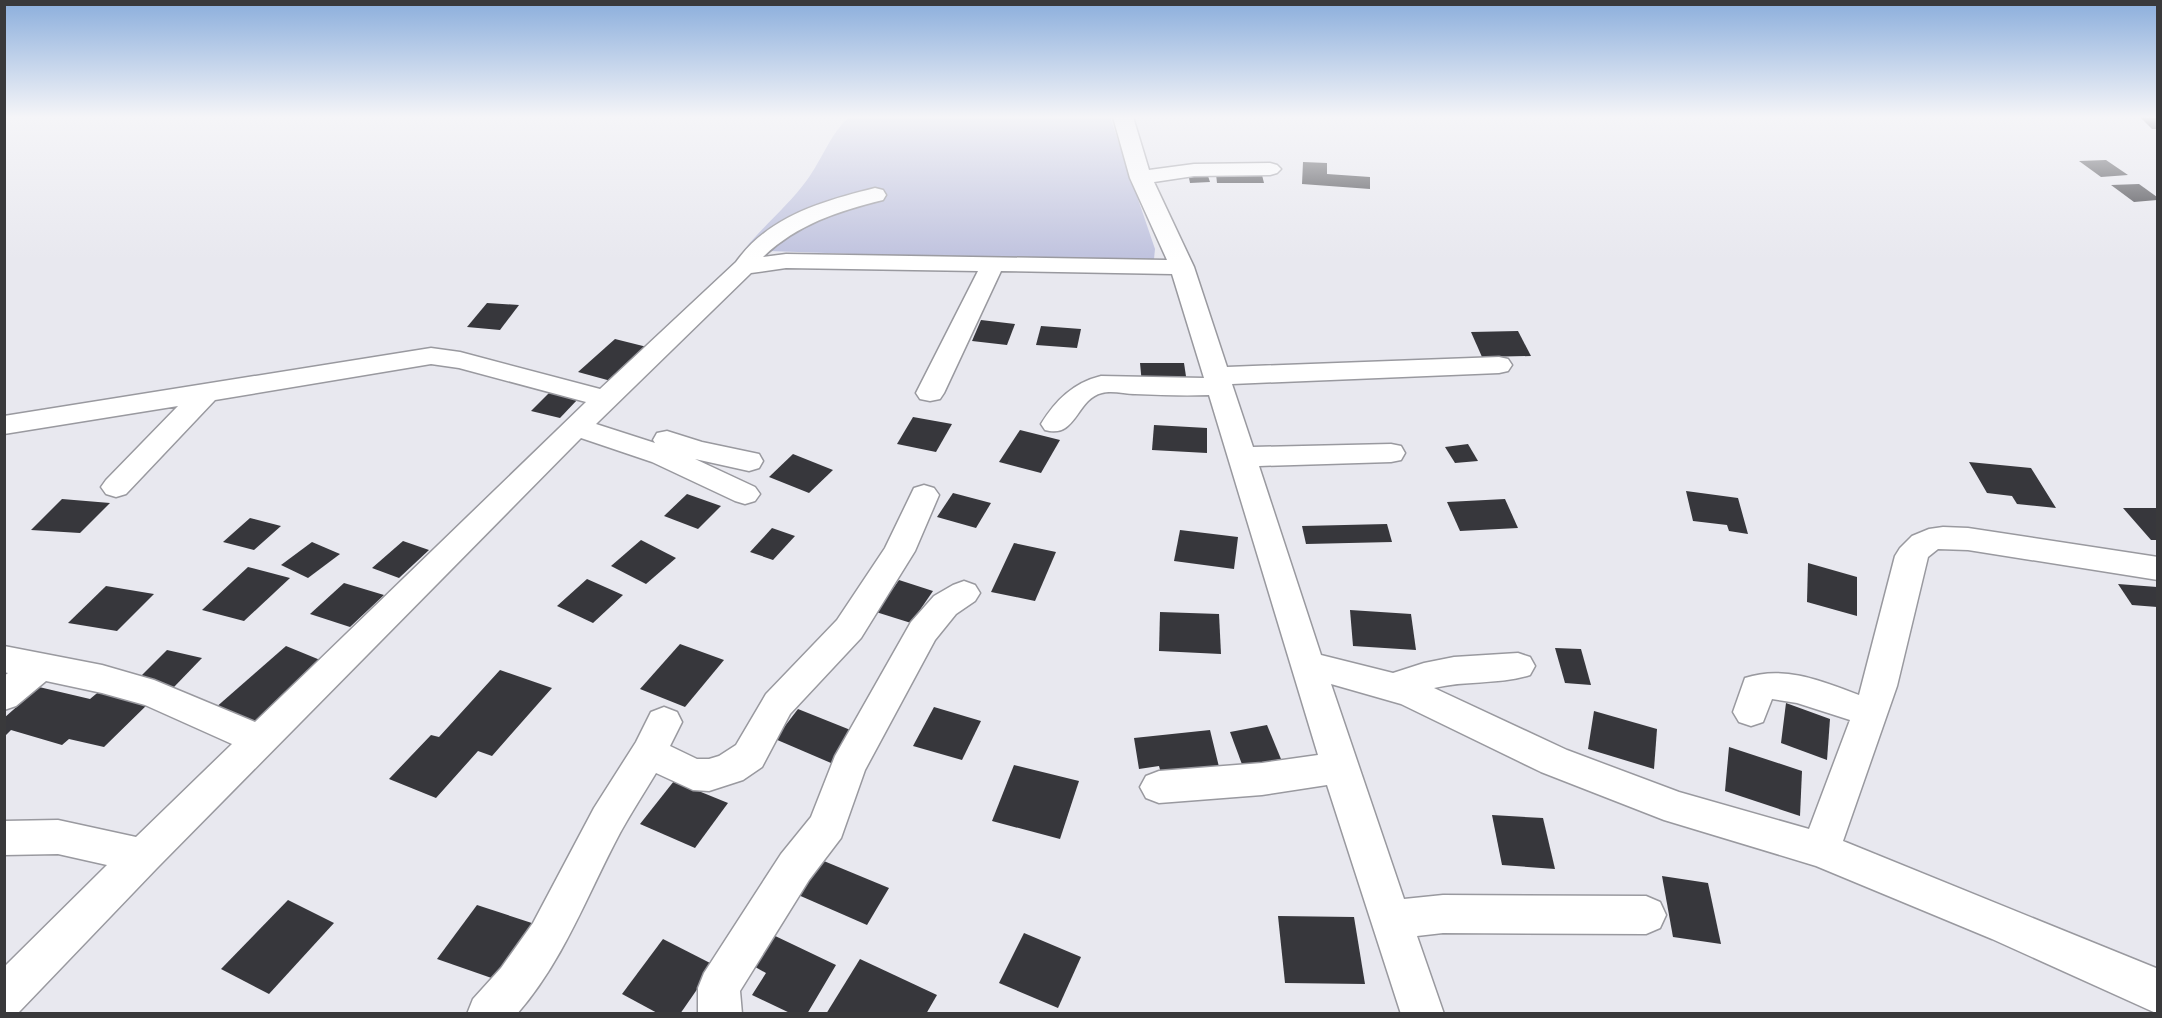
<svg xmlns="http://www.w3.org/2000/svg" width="2162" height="1018" viewBox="0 0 2162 1018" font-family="Quicksand,sans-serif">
	<rect width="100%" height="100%" fill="#e8e8ef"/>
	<!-- green -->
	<path fill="#bfc2de" d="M849 117H1110L1155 249 1154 259 1135 264 744 250C764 225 789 205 807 180 823 158 829 136 849 117Z"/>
	<!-- building -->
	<g fill="#37373c">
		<polygon points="2140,117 2157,118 2157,129 2152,129"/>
		<polygon points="2106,160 2128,175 2101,177 2079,161"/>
		<polygon points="1303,162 1327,163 1327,174 1370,177 1370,189 1302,184"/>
		<polygon points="1188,173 1207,173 1210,182 1190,183"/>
		<polygon points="1216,174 1262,175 1264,183 1217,183"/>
		<polygon points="2139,184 2157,197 2157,200 2134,202 2111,185"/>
		<polygon points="487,303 519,305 500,330 467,327"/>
		<polygon points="981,320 1015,324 1007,345 972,341"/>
		<polygon points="1041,326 1081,329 1077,348 1036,345"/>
		<polygon points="1518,331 1531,356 1482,357 1471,332"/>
		<polygon points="615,339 647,347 611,381 578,372"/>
		<polygon points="1140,363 1184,363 1187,383 1142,384"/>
		<polygon points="549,393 578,399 560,418 531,411"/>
		<polygon points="913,417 952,424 936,452 897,444"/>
		<polygon points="1154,425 1207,428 1207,453 1152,450"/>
		<polygon points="1020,430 1060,440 1041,473 999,462"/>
		<polygon points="1468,444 1478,461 1455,463 1445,447"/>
		<polygon points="793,454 833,470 809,493 769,477"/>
		<polygon points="1969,462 2031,468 2056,508 2017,504 2012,496 1987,493"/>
		<polygon points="1686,491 1738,498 1748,534 1729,531 1727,525 1693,521"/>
		<polygon points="953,493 991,503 976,528 937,517"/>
		<polygon points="687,494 721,506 698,529 664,516"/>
		<polygon points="62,499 110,503 80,533 31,530"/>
		<polygon points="1505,499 1518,528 1460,531 1447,502"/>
		<polygon points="2123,508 2157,508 2157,540 2151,540"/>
		<polygon points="250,518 281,526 254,550 223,542"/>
		<polygon points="1387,524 1392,542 1306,544 1302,526"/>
		<polygon points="772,528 795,536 773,560 750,552"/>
		<polygon points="1180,530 1238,537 1234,569 1174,561"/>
		<polygon points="641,540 676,558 646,584 611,566"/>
		<polygon points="403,541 429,550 399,578 372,568"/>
		<polygon points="312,542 340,554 308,578 281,565"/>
		<polygon points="1014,543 1056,552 1035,601 991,592"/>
		<polygon points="1808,563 1857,577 1857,616 1807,602"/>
		<polygon points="248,567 290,578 244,621 202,610"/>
		<polygon points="587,579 623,595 593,623 557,606"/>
		<polygon points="899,580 933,591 911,623 876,612"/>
		<polygon points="344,583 384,595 350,627 310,614"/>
		<polygon points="2118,584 2157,587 2157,607 2132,605"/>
		<polygon points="106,586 154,594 117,631 68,623"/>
		<polygon points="1350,610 1411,614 1416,650 1353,646"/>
		<polygon points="1160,612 1219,614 1221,654 1159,651"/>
		<polygon points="680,644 724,660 685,707 640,689"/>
		<polygon points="286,646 325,662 253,726 214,709"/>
		<polygon points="1555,648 1581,649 1591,685 1565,683"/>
		<polygon points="167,650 202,658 174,687 138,679"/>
		<polygon points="500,670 552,688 492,756 478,751 436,798 389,779 431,735 439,737"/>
		<polygon points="39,687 90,699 102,689 151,701 104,747 69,739 62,745 11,730 4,737 4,718"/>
		<polygon points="1786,703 1830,719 1827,760 1781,743"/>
		<polygon points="934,707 981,721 962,760 913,746"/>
		<polygon points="798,709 853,731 831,763 775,739"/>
		<polygon points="1594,711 1657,729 1654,769 1588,749"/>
		<polygon points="1267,725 1281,759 1243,767 1230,732"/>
		<polygon points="1210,730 1221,775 1163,781 1159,766 1139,769 1134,738"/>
		<polygon points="1729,747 1802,771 1800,816 1725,791"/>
		<polygon points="1014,765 1079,781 1060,839 992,821"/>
		<polygon points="674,781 728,803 695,848 640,824"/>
		<polygon points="1492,815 1543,818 1555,869 1502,865"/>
		<polygon points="819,859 889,888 867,925 796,894"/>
		<polygon points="1662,876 1708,883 1721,944 1673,937"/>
		<polygon points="288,900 334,923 269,994 221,969"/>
		<polygon points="477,905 541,926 503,982 437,959"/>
		<polygon points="1278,916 1354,917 1365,984 1285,983"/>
		<polygon points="1024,933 1081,957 1058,1008 999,983"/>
		<polygon points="771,934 836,965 807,1014 792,1014 752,995 766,973 750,964"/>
		<polygon points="663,939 714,965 680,1014 659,1014 622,994"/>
		<polygon points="860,959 937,995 926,1014 826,1014"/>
	</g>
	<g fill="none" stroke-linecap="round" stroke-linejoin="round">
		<!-- minor casing -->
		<g stroke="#99999f" stroke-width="3">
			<g id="minor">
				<path d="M1113 117H1133L1149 170 1194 164 1270 163 1277 165 1281 169 1277 173 1270 175 1194 176 1154 182 1194 267 1227 367 1499 357 1508 359 1512 365 1508 371 1499 373 1232 384 1253 447 1391 444 1401 446 1405 453 1401 460 1391 462 1259 466 1321 655 1393 673 1424 663 1454 657 1518 653 1530 657 1535 666 1530 675C1500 685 1466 680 1434 688L1567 750 1679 792 1809 829 1850 720 1797 703 1772 699 1763 722 1751 726 1739 722 1733 712 1745 678C1784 665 1822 681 1859 695L1895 556 1900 548 1912 536 1929 529 1943 527 1968 528 2158 557V580L1968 550 1938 549 1928 557 1897 686 1843 841 2156 968 2158 1014 1992 939 1816 866 1664 820 1541 772 1401 704 1331 684 1404 899 1443 895 1646 896 1660 902 1666 915 1660 928 1646 934 1443 933 1417 936 1444 1014H1401L1327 785 1262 795 1159 803 1146 798 1140 787 1146 776 1159 771 1262 763 1318 755 1209 395C1184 396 1160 395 1135 394 1125 394 1112 390 1102 393 1076 399 1077 439 1045 430L1041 424C1056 400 1073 383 1101 376L1204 378 1172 274 1001 271 944 393 940 399 930 401 920 399 916 393 978 271 786 268 751 273 596 424 655 443 653 440 657 433 667 431 702 442 759 454 763 461 759 468 749 471 695 459 755 487 760 494 755 501 745 504 735 501 652 462 581 438 157 868 19 1012 4 1014V967L107 865 58 854 4 855V821L58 820 136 837 232 744 145 705 102 693 46 681 16 706 4 710V676L8 673 4 672V646L102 665 154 680 255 722 586 402 459 368 431 364 215 400 126 494 116 497 106 494 101 487 106 480 178 406 4 434V416L431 348 460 352 600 389 736 262C769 216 823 201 875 188L883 190 886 195 883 200C838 211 796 225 763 257L786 254 1167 260 1130 178Z"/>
				<path d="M924 485 934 488 939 495 915 551 861 638 790 714 762 767 743 780 709 791 693 790 656 773C644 793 631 813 620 833 587 895 564 960 517 1014H467L473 999 501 968 533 923 594 808 636 742 651 712 664 707 677 712 682 722 670 746 697 759H709L719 756 736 745 766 694 837 620 885 548 914 488Z"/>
				<polygon points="964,581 975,585 980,593 975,601 956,614 935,640 865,770 841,838 809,880 740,991 742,1014 698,1014 698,988 704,973 781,854 811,817 835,756 911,622 934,596 953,585"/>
			</g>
		</g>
		<!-- minor -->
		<use href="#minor" fill="#fff" fill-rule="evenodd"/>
	</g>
	<!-- sky -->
	<linearGradient id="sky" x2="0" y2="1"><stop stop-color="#8baedc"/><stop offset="0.45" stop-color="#f5f5f8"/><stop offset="1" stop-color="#f5f5f8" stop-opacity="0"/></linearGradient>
	<rect width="2162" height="260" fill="url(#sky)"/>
	<!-- border -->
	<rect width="2162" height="1018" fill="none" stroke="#39393b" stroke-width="12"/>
</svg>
